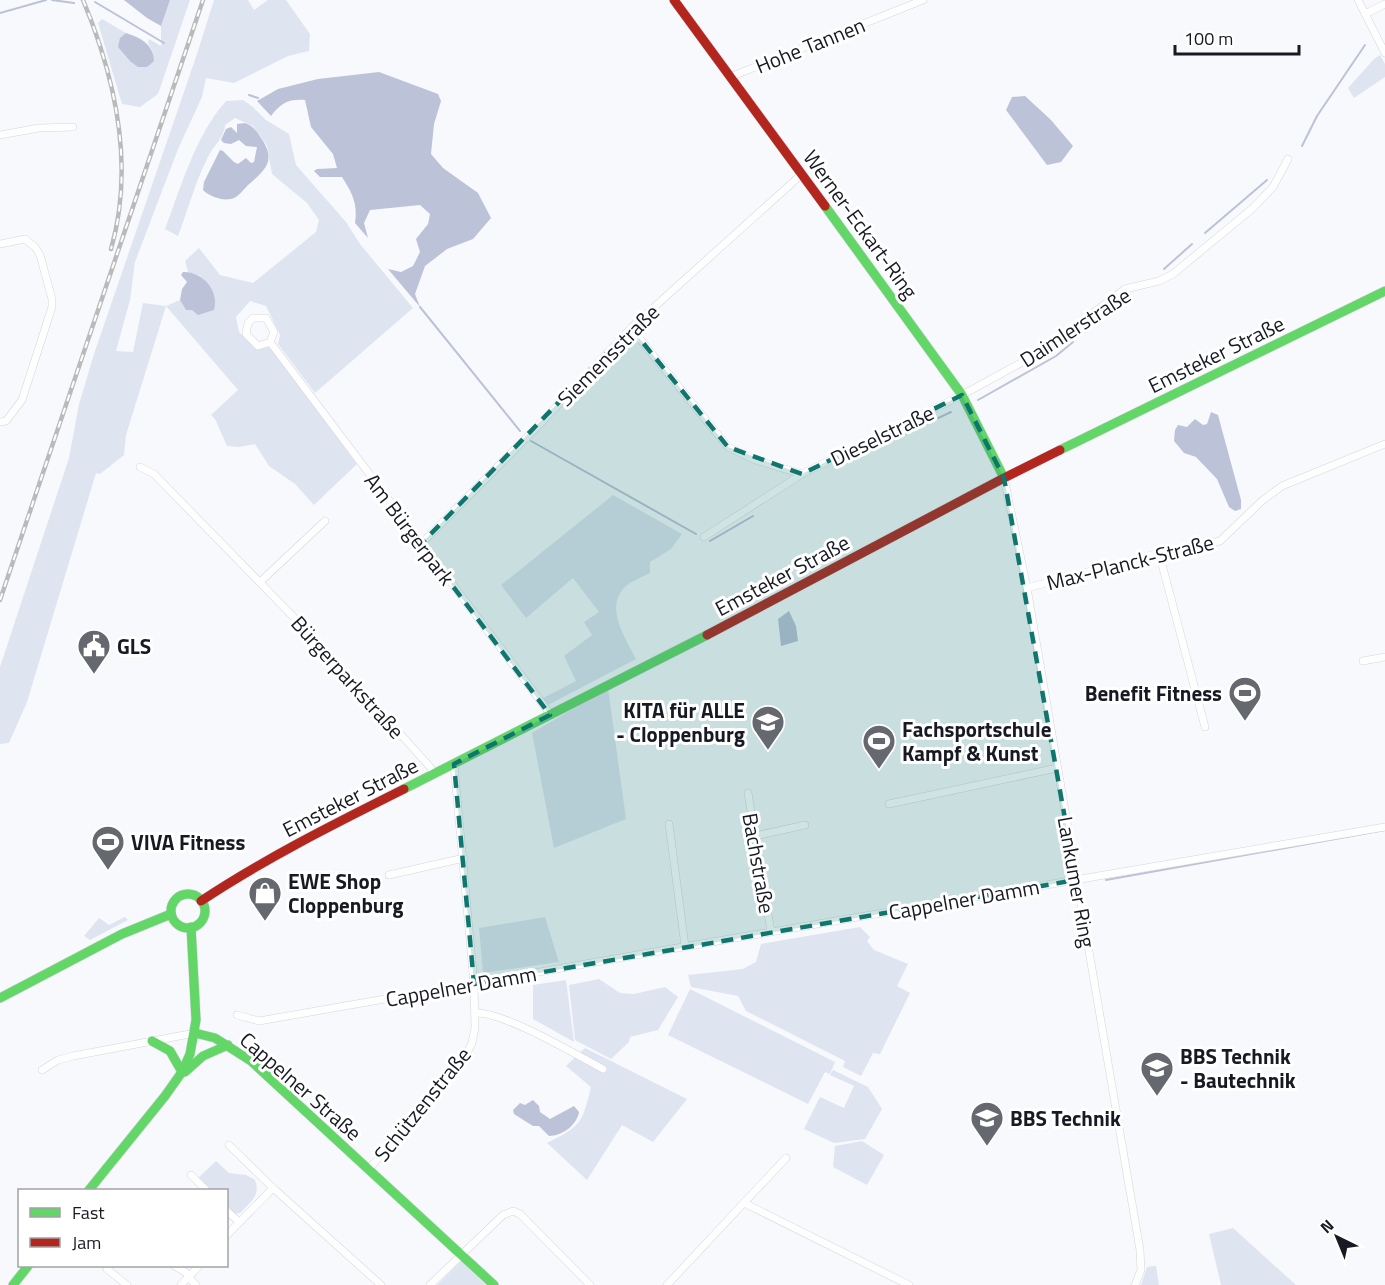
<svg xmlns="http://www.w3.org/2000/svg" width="1385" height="1285" viewBox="0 0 1385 1285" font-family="'Titillium Web',sans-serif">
	<rect width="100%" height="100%" fill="#f8f9fc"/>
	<!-- green -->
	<g fill="#dfe4f1">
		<polygon points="170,0 190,0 158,94 140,107 122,104 98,23 102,19 126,33 120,38 153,52 148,43 149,39 161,46 161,26"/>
		<path d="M214 0H248L254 10 268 0H286L310 34 309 51 288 56 234 83 206 78 202 97 178 149 135 262 130 300 116 351 133 352 143 303 166 306 180 300 186 309 201 276 188 272 185 261 199 248 220 275 253 283 316 232 319 220 307 203 272 174 267 146 253 126 235 118 225 125C225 137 213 146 208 157 195 182 188 210 178 236L165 229C181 187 195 136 226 101L243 100 253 107 266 120 289 134 296 165 346 222 360 244 413 308 315 393 278 344 280 335 266 306 250 301 236 317 239 332 256 349 269 347 357 464 314 505 295 484 269 466 255 444 239 447 227 446 215 419 211 415 238 390 166 306 126 435 124 455 100 474 96 473 27 702 9 743 0 744V667L69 458 79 404 94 354 197 54Z"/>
		<polygon points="1380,55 1385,64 1385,77 1354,98 1348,88 1374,59"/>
		<path d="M613 495 682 534 671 549 650 562V573C643 577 631 581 625 587 604 607 626 639 636 659L548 705 543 698 576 681 564 656 592 635 584 622 599 612 573 578 526 618 501 585Z"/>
		<polygon points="608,688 626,819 554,848 532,733"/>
		<polygon points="125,917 128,920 90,940 84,936 99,918 109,925"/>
		<polygon points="545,917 559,962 483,973 479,928"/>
		<polygon points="860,927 870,937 867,941 874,950 908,964 897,986 910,993 880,1054 873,1053 861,1076 843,1067 845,1061 746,1011 738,996 691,987 688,975 743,969 756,962 761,944"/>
		<polygon points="599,979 620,993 634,994 665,987 678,997 658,1030 630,1037 629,1042 611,1059 575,1040 569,985"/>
		<polygon points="566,980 574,1042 533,1019 533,985"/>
		<polygon points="690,989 835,1062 830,1074 825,1072 808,1104 668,1035"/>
		<path d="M585 1048 687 1099 653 1142 622 1125 587 1180 547 1143C581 1126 582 1124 591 1087L566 1066Z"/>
		<polygon points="833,1070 868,1087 882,1109 865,1139 834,1143 804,1129 820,1097 844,1108 854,1086 830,1075"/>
		<polygon points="862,1141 884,1155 867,1185 833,1167 835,1146"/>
		<path d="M216 1161 229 1173 246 1175 255 1180C261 1196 250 1202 240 1213L233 1214 227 1207 226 1190H209L197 1179Z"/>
		<polygon points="1233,1228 1296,1285 1221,1285 1209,1234"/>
		<polygon points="461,1261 486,1285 437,1285"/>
		<polygon points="1156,1266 1159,1285 1141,1285 1147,1267"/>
	</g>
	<!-- water -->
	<g fill="#bcc2d7">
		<polygon points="124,0 170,0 161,26 147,18"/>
		<path d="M126 33C141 38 153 44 154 61L147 67H138L130 61 118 47 120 38Z"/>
		<path d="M379 72 438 94 441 101 434 124 431 154 443 168 478 193 491 218 473 239 447 249 425 266 415 294 420 307 388 269 401 272 413 266 420 252 416 239 428 224 430 214 420 205 370 210 364 223 368 238 355 223C358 203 352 193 342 177H320L314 171 317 169 337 168 333 154 311 127 305 100C288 99 281 103 271 116L257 101 278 89 318 79Z"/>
		<polygon points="1025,96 1051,120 1073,146 1061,162 1047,165 1006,110 1012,97"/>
		<path d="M245 123C253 126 256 130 261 138 277 161 265 170 248 185 244 189 239 196 234 198 225 202 210 197 203 190L204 182 220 150 223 151 234 162 238 164 246 158 251 163 254 162 257 147 246 146 239 140 231 144 224 143 221 140 226 129 231 127 237 133V124Z"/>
		<path d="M183 272C202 271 220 291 214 310L198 315 192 310H186L180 300 182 289 187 282 181 275Z"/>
		<polygon points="1211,412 1218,415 1241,500 1241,509 1235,511 1229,507 1217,479 1196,457 1184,453 1174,441 1175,430 1178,425 1187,427 1195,419 1203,425 1207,424"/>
		<polygon points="789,611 796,626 798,641 781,646 778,619"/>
		<path d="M533 1100 539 1106 540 1112 550 1119 574 1106 579 1112C577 1125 562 1136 549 1136L539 1126H533L514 1114 513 1110 520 1103 525 1105Z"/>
	</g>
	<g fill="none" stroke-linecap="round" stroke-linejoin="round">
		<!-- stream -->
		<g stroke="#bcc2d7" stroke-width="2">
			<polyline points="52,0 74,3"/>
			<polyline points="95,2 164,43"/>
			<polyline points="0,13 46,0"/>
			<polyline points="249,95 258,98"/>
			<polyline points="1302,146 1317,116 1365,45"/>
			<polyline points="1205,233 1267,180"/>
			<polyline points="1164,269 1192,244"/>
			<polyline points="420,307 520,431"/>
			<polyline points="1108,313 1128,297"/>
			<polyline points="1085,332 1094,324"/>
			<polyline points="978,400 1056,356 1073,342"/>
			<polyline points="531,441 696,534"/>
			<polyline points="853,458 951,412"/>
			<polyline points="710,541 753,516"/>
			<polyline points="1106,880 1385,830"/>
		</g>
		<!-- street casing -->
		<g stroke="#d4d6dc" stroke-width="8">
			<g id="street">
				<polyline points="1358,0 1385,53"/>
				<polyline points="1365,14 1385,4"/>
				<polyline points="730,77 923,0"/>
				<polyline points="0,135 39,128 73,127"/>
				<polyline points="0,244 25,239 35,247 40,255 52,299 52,307 22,400 6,421 0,422"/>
				<polyline points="631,328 728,447 755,460 802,474"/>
				<polyline points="270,342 258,346 246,334 248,323 253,318 266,318 274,332 270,342 551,715"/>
				<polyline points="140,467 154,474 313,637 431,768 433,774"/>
				<polyline points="1004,478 1027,588 1140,1250 1141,1270 1135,1285"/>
				<polyline points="704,537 802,474 962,395 1041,352 1125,289 1159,281 1173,274 1253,208 1273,187 1288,159"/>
				<polyline points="421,544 536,428 632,327 802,174"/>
				<polyline points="1159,553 1205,727"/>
				<polyline points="260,582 325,521"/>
				<polyline points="1027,588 1159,553 1220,541 1263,500 1282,486 1385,444"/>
				<polyline points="1363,661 1385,657"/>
				<polyline points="748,793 771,932"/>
				<polyline points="889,804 1057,768"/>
				<polyline points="669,824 685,946"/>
				<polyline points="755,836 805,825"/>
				<polyline points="389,875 464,858"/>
				<path d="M476 1013C504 1012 575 1054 603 1069"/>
				<polyline points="237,1015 259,1021 648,953 1385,827"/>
				<polyline points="42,1070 58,1060 73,1056 195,1033"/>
				<polyline points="229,1145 273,1188 381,1285"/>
				<polyline points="369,1169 451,1074 467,1053 472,1043 475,1028 474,984 454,764"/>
				<polyline points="191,1175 206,1190"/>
				<polyline points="744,1203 909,1285"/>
				<polyline points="226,1210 239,1222"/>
				<polyline points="226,1236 273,1188"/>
				<polyline points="175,1266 190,1275"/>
				<polyline points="107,1269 127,1285"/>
				<polyline points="188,1277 196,1285"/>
				<polyline points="181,1285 199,1266"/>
				<polyline points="430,1285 503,1215 513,1211 520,1214 590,1285"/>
				<polyline points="667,1285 786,1158"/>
			</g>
		</g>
		<!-- fast casing -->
		<g stroke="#d4d6dc" stroke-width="10">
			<g id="fast">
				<polyline points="825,206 962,395 1004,478"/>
				<polyline points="1060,450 1385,291"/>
				<polyline points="404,789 707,635"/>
				<circle cx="188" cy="911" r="17"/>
				<polyline points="0,998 122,934 171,914"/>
				<polyline points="195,1033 215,1038 251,1061 494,1285"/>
				<polyline points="152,1041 170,1051 182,1072"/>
				<polyline points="185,1072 203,1056 228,1045"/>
				<polyline points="89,1190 165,1096 182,1072 190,1054 196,1020 191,927"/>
				<polyline points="13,1285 28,1266"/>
			</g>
		</g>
		<!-- jam casing -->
		<g stroke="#d4d6dc" stroke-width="10">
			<g id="jam">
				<polyline points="674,0 825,206"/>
				<polyline points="707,635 1004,478 1060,450"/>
				<path d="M201 901C266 858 334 824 404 789"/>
			</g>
		</g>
		<!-- street -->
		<use href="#street" stroke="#fefeff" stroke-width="7"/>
		<!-- fast -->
		<use href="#fast" stroke="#63d668" stroke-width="9"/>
		<!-- jam -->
		<use href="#jam" stroke="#b3261e" stroke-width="9"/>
		<!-- rail casing -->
		<g stroke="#b9babb" stroke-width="4.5">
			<g id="rail">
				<path d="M83 0C115 77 135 166 111 249"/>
				<polyline points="0,600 203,0"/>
			</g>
		</g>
		<!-- rail -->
		<use href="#rail" stroke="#fff" stroke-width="2" stroke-dasharray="7" stroke-linecap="butt"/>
	</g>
	<!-- marked area -->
	<path fill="#0f766e" fill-opacity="0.2" stroke="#0f766e" stroke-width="4.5" stroke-dasharray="12 8" stroke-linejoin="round" d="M631 328 728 447 802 474 962 395 1004 478 1076 880 474 984 454 764 550 715 421 544Z"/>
	<!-- icons -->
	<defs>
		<g id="civic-pin" transform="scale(1.725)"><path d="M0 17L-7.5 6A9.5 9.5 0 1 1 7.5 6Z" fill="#66686f" stroke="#fff"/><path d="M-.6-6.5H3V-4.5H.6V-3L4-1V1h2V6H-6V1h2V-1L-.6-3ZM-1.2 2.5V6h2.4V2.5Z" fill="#fff"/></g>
		<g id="stadium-pin" transform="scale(1.725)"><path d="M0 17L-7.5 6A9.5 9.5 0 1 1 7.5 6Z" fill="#66686f" stroke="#fff"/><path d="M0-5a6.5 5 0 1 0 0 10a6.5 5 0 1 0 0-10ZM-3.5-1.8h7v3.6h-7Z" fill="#fff"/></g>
		<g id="school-pin" transform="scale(1.725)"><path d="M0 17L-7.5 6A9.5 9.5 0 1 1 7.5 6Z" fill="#66686f" stroke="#fff"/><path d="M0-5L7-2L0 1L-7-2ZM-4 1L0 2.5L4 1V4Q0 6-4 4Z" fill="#fff"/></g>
		<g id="shop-pin" transform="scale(1.725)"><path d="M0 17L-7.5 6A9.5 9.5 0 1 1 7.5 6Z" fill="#66686f" stroke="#fff"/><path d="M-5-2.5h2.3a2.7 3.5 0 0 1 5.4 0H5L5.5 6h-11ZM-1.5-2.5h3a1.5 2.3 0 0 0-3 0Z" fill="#fff"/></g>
	</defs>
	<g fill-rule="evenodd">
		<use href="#civic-pin" x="94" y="646"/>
		<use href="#stadium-pin" x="1245" y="693"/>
		<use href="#school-pin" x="768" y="722"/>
		<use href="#stadium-pin" x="879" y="741"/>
		<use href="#stadium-pin" x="108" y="842"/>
		<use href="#shop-pin" x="265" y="893"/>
		<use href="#school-pin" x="1157" y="1068"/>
		<use href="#school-pin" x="987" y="1118"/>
	</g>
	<g text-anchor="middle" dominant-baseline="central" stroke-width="6" stroke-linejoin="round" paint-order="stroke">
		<!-- street labels -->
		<g font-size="21" fill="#181a23" stroke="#fff">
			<text transform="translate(810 45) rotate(-22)">Hohe Tannen</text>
			<text transform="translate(861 224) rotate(54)">Werner-Eckart-Ring</text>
			<text transform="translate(1075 327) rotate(-33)">Daimlerstraße</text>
			<text transform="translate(1216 354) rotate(-26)">Emsteker Straße</text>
			<text transform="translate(608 355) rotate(-45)">Siemensstraße</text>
			<text transform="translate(882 435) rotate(-26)">Dieselstraße</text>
			<text transform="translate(410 529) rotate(53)">Am Bürgerpark</text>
			<text transform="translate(1130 562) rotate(-14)">Max-Planck-Straße</text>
			<text transform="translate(782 575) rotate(-28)">Emsteker Straße</text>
			<text transform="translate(348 677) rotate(48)">Bürgerparkstraße</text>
			<text transform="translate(350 797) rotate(-27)">Emsteker Straße</text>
			<text transform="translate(759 863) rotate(80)">Bachstraße</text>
			<text transform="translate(1077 882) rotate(80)">Lankumer Ring</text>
			<text transform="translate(964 899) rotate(-10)">Cappelner Damm</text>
			<text transform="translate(461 986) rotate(-10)">Cappelner Damm</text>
			<text transform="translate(301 1086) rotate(41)">Cappelner Straße</text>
			<text transform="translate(422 1104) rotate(-51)">Schützenstraße</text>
		</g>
		<!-- poi labels -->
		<g font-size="21" font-weight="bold" fill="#181a23" stroke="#fff" text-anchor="start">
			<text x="117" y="646">GLS</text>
			<text x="1222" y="693" text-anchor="end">Benefit Fitness</text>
			<text x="745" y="710" text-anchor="end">KITA für ALLE<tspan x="745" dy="24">- Cloppenburg</tspan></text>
			<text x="902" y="729">Fachsportschule<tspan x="902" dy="24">Kampf &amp; Kunst</tspan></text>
			<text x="131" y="842">VIVA Fitness</text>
			<text x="288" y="881">EWE Shop<tspan x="288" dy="24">Cloppenburg</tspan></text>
			<text x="1180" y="1056">BBS Technik<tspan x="1180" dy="24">- Bautechnik</tspan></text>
			<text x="1010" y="1118">BBS Technik</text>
		</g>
	</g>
	<!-- legend -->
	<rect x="18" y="1189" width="210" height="78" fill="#ffffff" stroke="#a3a3a7" stroke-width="1.5"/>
	<rect x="30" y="1208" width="30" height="9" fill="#63d668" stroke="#a3a3a7" stroke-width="1.5"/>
	<text x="72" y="1219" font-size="18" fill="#181a23">Fast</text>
	<rect x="30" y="1238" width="30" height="9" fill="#b3261e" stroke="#a3a3a7" stroke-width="1.5"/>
	<text x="72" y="1249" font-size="18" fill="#181a23">Jam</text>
	<!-- north arrow -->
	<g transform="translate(1337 1237) rotate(317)" stroke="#ffffff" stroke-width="4.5" paint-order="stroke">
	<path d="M0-4.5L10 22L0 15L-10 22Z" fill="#181a23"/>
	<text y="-9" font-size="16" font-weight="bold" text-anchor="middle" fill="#181a23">N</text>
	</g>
	<!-- scale -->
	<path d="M1175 45v9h124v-9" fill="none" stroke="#181a23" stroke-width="3"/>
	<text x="1184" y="45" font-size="18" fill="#181a23" stroke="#ffffff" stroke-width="4.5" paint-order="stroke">100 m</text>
</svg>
